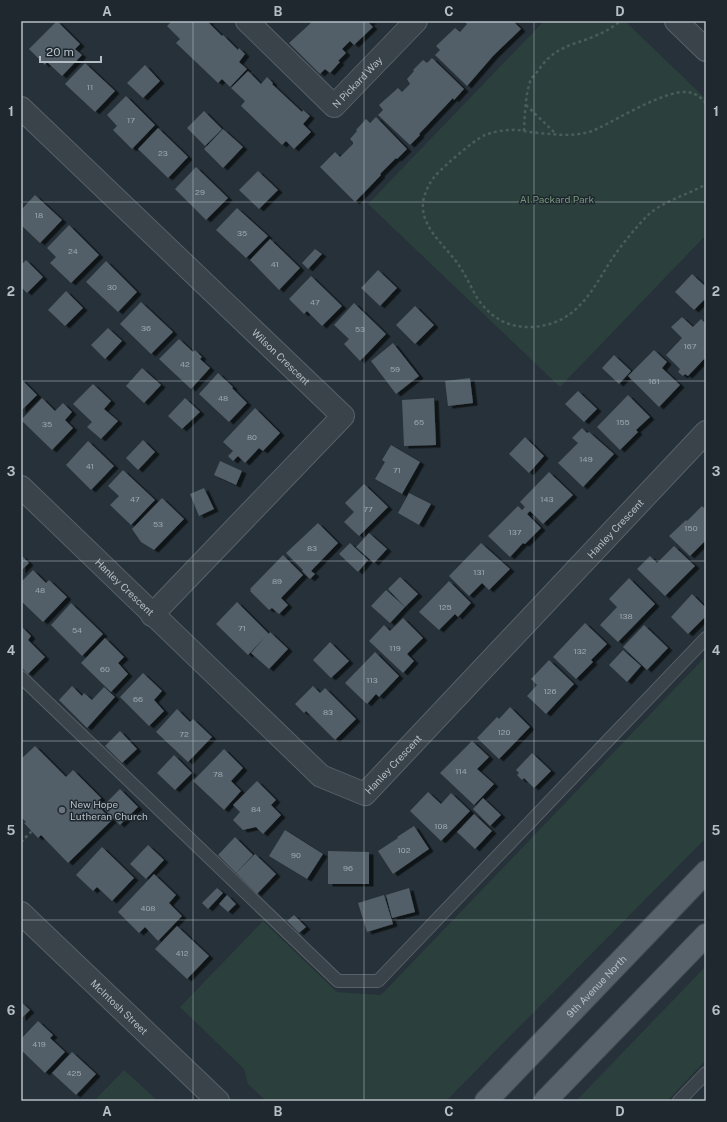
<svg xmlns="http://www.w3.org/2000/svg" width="727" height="1122" viewBox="0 0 727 1122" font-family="'Public Sans',sans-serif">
	<defs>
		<filter id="shadow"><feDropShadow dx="4.5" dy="2.5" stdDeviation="0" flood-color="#0009"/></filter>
	</defs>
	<rect width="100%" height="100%" fill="#263139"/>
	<!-- green -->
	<g fill="#2b3f3c">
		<polygon points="544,21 625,21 706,99 706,235 560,387 368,204"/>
		<polygon points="706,656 706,838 446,1101 266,1101 248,1084 244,1069 180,1007 263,921 337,992 381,995"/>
		<polygon points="706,966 706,1060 667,1101 576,1101"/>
		<polygon points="124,1070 158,1101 94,1101"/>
	</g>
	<!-- building -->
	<g fill="#525e67" filter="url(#shadow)">
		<polygon points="57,21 80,44 75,49 82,55 62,76 47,62 45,65 29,49"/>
		<polygon points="172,21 210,21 208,22 222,36 223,35 238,50 239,48 245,54 239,62 247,69 230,87 222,79 218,83 176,43 180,39 167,26"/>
		<polygon points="313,21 372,21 369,23 373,27 354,45 350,41 342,49 346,53 338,61 340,62 330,73 325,69 320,74 289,43"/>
		<polygon points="464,21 513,21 521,29 493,56 467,86 435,55 440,50 436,46 455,28 460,32 467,24"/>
		<polygon points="432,58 464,89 454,100 453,98 419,134 420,135 410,145 378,115 383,110 379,105 398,88 402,92 410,84 407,79 414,71 413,70 423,60 427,63"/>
		<polygon points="85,63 115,91 95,112 65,84"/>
		<polygon points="145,65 160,81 143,98 127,83"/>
		<polygon points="248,71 261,84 267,77 273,83 272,84 302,112 303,110 310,116 303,124 311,132 294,149 286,141 282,145 241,106 245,101 231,88"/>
		<polygon points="126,96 155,125 132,149 113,130 117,126 107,115"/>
		<polygon points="204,111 222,129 205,146 187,128"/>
		<polygon points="376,117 407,149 397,159 396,158 380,174 381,175 355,202 320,167 335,152 340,157 353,144 353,142 350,139 357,131 356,130 366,119 370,123"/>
		<polygon points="158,128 188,157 168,178 138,149"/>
		<polygon points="223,129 243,147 223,168 204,149"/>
		<polygon points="196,167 228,198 206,220 175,189"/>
		<polygon points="258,171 278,190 259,209 239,190"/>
		<polygon points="35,195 62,220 40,243 21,225 21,210"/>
		<polygon points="237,208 268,236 246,258 216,230"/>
		<polygon points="69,225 99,255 71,283 50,263 56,257 47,248"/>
		<polygon points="270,239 300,268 279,290 250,260"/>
		<polygon points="315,249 322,254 308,269 302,263"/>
		<polygon points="26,260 43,277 27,293 21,287 21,265"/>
		<polygon points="106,261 137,292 118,312 86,282"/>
		<polygon points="378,270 397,288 380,306 361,288"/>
		<polygon points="692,274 706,287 706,298 694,310 675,292"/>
		<polygon points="311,276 342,306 322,326 307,311 304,314 289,299"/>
		<polygon points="66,291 83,308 65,326 48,310"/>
		<polygon points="141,302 173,332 151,354 120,324"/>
		<polygon points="354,303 386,334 360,361 344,344 349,339 334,325"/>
		<polygon points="415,306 434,325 415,344 396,325"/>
		<polygon points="682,317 693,327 701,319 706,324 706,357 688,376 685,374 683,376 678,372 680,369 666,355 682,338 671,327"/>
		<polygon points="108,328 122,341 105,359 91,345"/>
		<polygon points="179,339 193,352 195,350 202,357 200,359 210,368 191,389 159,359"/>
		<polygon points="393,343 419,376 396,394 371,361"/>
		<polygon points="654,350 667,362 662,368 680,385 659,407 628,376"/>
		<polygon points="614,355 631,371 619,384 602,368"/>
		<polygon points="142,368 161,385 144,403 126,386"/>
		<polygon points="218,373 233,387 232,388 247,403 229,422 199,394"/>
		<polygon points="470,378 473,403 448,406 445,381"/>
		<polygon points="21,379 37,395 21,411"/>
		<polygon points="93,384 111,401 104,409 118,421 101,439 87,427 92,422 73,404"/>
		<polygon points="578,391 597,409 584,422 565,404"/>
		<polygon points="628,395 650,417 636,430 638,432 620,450 597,427"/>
		<polygon points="42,398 55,411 63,403 72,412 65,420 73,428 52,450 21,420"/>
		<polygon points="185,398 200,412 182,429 168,416"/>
		<polygon points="434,398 436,445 404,446 402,400"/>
		<polygon points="255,408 280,433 263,451 259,448 245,463 238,456 233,461 228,456 233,451 223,442"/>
		<polygon points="582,428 587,433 589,432 614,454 583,487 558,463 578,443 572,438"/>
		<polygon points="525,437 544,456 529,473 509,454"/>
		<polygon points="143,440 155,452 138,470 126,458"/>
		<polygon points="88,441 114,466 91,490 66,465"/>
		<polygon points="391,445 420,462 402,494 375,479 385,462 382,460"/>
		<polygon points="220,461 242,471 236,485 214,475"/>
		<polygon points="123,470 155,500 131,525 110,505 119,496 108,486"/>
		<polygon points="549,472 573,495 543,524 530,511 527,514 541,528 525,544 523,543 510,557 488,536 518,506 522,510 525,507 520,502"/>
		<polygon points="364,484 388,507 359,536 344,522 354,512 345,503"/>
		<polygon points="204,488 214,509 199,516 190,494"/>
		<polygon points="409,493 431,504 419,525 398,513"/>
		<polygon points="162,498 184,519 154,550 141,542 132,529"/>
		<polygon points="702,506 706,510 706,540 690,556 669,536 686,520 687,521"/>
		<polygon points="318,523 338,543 311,571 315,574 310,579 302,571 303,570 286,553"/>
		<polygon points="369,533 387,549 374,563 356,547"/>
		<polygon points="350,543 368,560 358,572 339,554"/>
		<polygon points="481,543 510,569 489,590 482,583 469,596 449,576"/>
		<polygon points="674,546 695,566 665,596 637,569 650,556 657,563"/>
		<polygon points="21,555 29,563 21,571"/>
		<polygon points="283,555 303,575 281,598 288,605 279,614 272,608 269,610 250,591 251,590 250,589"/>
		<polygon points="33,570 46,583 49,580 67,597 43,622 21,601 21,582"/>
		<polygon points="400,577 418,594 405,607 388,589"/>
		<polygon points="629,578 655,604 618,642 600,625 617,607 609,599"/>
		<polygon points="449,581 471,603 458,617 455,614 439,630 419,612"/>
		<polygon points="386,590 405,607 390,623 371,606"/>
		<polygon points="692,594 706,608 706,616 688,634 671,617"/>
		<polygon points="237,602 269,634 270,632 288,649 269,669 251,653 265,637 248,655 216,624"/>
		<polygon points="71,603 103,634 82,656 51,625"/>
		<polygon points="403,618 423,638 407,654 414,661 403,673 369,641 384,625 390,631"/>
		<polygon points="585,623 607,644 591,660 593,662 576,679 553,657"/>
		<polygon points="644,625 668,648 647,670 623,647"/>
		<polygon points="21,626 31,636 28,640 45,657 28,674 21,667"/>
		<polygon points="105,638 124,657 118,663 128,674 111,692 81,663"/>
		<polygon points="330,642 349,661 331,678 313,660"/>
		<polygon points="623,650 641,666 627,682 609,665"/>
		<polygon points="375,652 399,676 379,697 376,694 367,704 345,683"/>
		<polygon points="549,660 574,684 546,714 527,696 537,685 531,679"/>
		<polygon points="143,673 162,691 154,700 164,711 149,726 120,697"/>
		<polygon points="72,686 82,696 84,693 92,700 104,687 115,697 87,728 59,700"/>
		<polygon points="313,686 320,693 325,688 356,719 335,740 306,711 304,713 295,704"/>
		<polygon points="510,707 530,727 499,759 477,738 497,717 499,719"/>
		<polygon points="177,709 190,722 193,719 212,737 188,762 156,732"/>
		<polygon points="120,731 137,749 122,763 105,746"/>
		<polygon points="472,741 489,757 477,769 494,784 474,805 440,773"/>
		<polygon points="35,746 66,777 73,770 101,798 96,804 112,820 68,863 41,835 38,838 24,823 26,822 21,817 21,759"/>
		<polygon points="224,749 243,768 231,781 241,791 224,810 193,781"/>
		<polygon points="532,753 551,771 534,788 524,778 522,780 517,775 519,773 516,770"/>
		<polygon points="174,755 192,773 175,790 157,773"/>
		<polygon points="257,781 276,800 271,805 281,815 263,834 256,827 243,830 233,820 240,812 233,805"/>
		<polygon points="120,789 138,807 120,825 102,807"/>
		<polygon points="428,792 441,804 451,793 470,811 441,841 410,811"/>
		<polygon points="483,798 501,815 490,826 473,809"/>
		<polygon points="474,814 492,831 475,849 457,832"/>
		<polygon points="414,826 429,849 393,874 378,851 398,838 397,837"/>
		<polygon points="285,830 323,854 307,879 269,856"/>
		<polygon points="235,837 253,855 236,873 218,855"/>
		<polygon points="148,845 164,860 146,879 130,864"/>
		<polygon points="102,847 134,878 112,901 97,887 93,891 76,875"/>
		<polygon points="328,851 369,852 369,884 328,884"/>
		<polygon points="255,854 276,874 257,894 236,873"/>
		<polygon points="154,874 176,895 169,903 182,916 158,941 145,927 139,933 118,912"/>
		<polygon points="217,888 223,893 208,909 202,903"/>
		<polygon points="409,888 415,912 392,918 386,895"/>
		<polygon points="227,895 236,904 228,912 219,904"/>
		<polygon points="384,895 393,924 367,932 358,903"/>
		<polygon points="294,915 306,927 299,933 287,921"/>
		<polygon points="177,926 209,956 187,979 155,949"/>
		<polygon points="21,1002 30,1010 21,1019"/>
		<polygon points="38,1021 53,1035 50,1038 65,1052 45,1073 21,1050 21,1039"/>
		<polygon points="72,1052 96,1074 76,1095 52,1073"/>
	</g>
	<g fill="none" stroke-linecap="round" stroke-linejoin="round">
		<!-- service casing -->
		<g stroke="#586168" stroke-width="14">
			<g id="service">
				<polyline points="21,677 338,981 378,981 706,638"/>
				<polyline points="679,1101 706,1073"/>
			</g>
		</g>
		<!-- minor casing -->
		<g stroke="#586168" stroke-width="24">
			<g id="minor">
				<path id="s1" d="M247 21 334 106 416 21"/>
				<polyline points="676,21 706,50"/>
				<path id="s2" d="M21 108 343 416 152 615"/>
				<path id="s3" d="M21 487 321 776 365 794 706 432"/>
			</g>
		</g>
		<!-- tertiary casing -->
		<g stroke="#586168" stroke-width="24">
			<g id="tertiary">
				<path id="s4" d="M21 913 218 1101"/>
			</g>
		</g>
		<!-- primary casing -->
		<g stroke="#434c53" stroke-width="24">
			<g id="primary">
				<path id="s5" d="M486 1101 706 872"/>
				<polyline points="545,1101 706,935"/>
			</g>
		</g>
		<!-- path -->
		<g stroke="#4a5c5b" stroke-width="2.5" stroke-dasharray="3 3" stroke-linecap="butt">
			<path d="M706 103C700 97 696 93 687 92 666 90 619 118 599 128 577 139 552 134 529 132 523 131 517 129 511 130 504 130 492 132 485 135 474 140 445 165 436 175 430 181 427 189 424 197 417 225 444 244 458 264 465 274 470 285 476 296 494 325 522 333 553 323 584 312 597 281 614 256 623 243 634 230 645 218 661 201 686 196 706 184"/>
			<polyline points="526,105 556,134"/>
			<path d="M524 131C525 115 525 97 530 82 531 78 535 75 537 72 548 56 558 49 576 43 591 38 608 32 620 21"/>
			<polyline points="21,842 32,831"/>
		</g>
		<!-- service -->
		<use href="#service" stroke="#3a434a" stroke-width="12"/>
		<!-- minor -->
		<use href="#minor" stroke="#3a434a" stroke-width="22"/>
		<!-- tertiary -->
		<use href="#tertiary" stroke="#3a434a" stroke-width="22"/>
		<!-- primary -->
		<use href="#primary" stroke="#58626a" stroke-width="22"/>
	</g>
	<!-- grid -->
	<path fill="none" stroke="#b5bec5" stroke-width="1" stroke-opacity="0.55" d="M193 21V1101M364 21V1101M534 21V1101M21 202H706M21 381H706M21 561H706M21 741H706M21 920H706"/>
	<!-- markers -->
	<circle fill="#6b7280" stroke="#1f282f" stroke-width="1.5" cx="62" cy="810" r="4"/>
	<g text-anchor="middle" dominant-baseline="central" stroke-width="3" stroke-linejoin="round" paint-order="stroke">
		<!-- number labels -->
		<g font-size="8" fill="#9ca6ae">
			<text x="90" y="87">11</text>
			<text x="131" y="120">17</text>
			<text x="163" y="153">23</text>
			<text x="200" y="192">29</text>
			<text x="39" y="215">18</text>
			<text x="242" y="233">35</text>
			<text x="73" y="251">24</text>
			<text x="275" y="264">41</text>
			<text x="112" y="287">30</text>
			<text x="315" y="302">47</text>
			<text x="146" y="328">36</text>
			<text x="360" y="329">53</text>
			<text x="690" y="346">167</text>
			<text x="185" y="364">42</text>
			<text x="395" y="369">59</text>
			<text x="654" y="381">161</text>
			<text x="223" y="398">48</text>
			<text x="419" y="422">65</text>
			<text x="623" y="422">155</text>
			<text x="47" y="424">35</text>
			<text x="252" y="437">80</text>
			<text x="586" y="459">149</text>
			<text x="90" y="466">41</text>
			<text x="397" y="470">71</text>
			<text x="135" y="499">47</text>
			<text x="547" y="499">143</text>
			<text x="368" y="509">77</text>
			<text x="158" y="524">53</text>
			<text x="691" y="528">150</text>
			<text x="515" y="532">137</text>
			<text x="312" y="548">83</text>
			<text x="479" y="572">131</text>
			<text x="277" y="581">89</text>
			<text x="40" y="590">48</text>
			<text x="445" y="607">125</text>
			<text x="626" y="616">138</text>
			<text x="242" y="628">71</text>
			<text x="77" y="630">54</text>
			<text x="395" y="648">119</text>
			<text x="580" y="651">132</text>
			<text x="105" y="669">60</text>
			<text x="372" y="680">113</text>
			<text x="550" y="691">126</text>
			<text x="138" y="699">66</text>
			<text x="328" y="712">83</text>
			<text x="504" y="732">120</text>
			<text x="184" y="734">72</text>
			<text x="461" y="771">114</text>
			<text x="218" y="774">78</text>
			<text x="256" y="809">84</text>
			<text x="441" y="826">108</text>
			<text x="404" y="850">102</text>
			<text x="296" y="855">90</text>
			<text x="348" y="868">96</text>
			<text x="148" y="908">408</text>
			<text x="182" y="953">412</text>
			<text x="39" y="1044">419</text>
			<text x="74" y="1073">425</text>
		</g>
		<!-- street labels -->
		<g font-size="10" fill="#b5bec5" stroke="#1f282f">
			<text stroke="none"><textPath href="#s1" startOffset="155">N Pickard Way</textPath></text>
			<text stroke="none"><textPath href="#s2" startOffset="360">Wilson Crescent</textPath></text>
			<text stroke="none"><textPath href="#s3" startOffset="829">Hanley Crescent</textPath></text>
			<text stroke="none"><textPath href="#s3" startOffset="144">Hanley Crescent</textPath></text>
			<text stroke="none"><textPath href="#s3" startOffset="505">Hanley Crescent</textPath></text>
			<text stroke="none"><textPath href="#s5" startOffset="159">9th Avenue North</textPath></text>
			<text stroke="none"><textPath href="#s4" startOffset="136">McIntosh Street</textPath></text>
		</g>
		<!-- park labels -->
		<g font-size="10" fill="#76987a" stroke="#1f282f">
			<text x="557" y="199">Al Packard Park</text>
		</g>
		<!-- poi labels -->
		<g font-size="10" fill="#b5bec5" stroke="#1f282f" text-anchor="start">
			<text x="70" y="804">New Hope<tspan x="70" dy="12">Lutheran Church</tspan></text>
		</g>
	</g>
	<!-- border -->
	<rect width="727" height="1122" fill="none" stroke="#1f282f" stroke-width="44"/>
	<!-- scale -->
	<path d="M40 56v6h61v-6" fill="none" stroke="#b5bec5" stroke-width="2"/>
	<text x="46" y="56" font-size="12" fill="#b5bec5" stroke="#1f282f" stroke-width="3" paint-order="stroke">20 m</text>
	<rect x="22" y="22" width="683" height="1078" fill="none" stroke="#b5bec5" stroke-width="1.5"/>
	<g font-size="13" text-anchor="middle" font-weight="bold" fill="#b5bec5">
		<text x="107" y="16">A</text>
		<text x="278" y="16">B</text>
		<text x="449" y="16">C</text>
		<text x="620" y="16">D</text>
		<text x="11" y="116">1</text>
		<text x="716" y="116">1</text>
		<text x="11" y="296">2</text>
		<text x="716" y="296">2</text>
		<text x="11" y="476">3</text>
		<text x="716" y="476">3</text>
		<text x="11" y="655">4</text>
		<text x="716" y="655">4</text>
		<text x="11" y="835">5</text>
		<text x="716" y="835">5</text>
		<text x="11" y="1015">6</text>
		<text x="716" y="1015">6</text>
		<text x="107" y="1116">A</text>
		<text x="278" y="1116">B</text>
		<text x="449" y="1116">C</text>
		<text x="620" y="1116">D</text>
	</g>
</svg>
